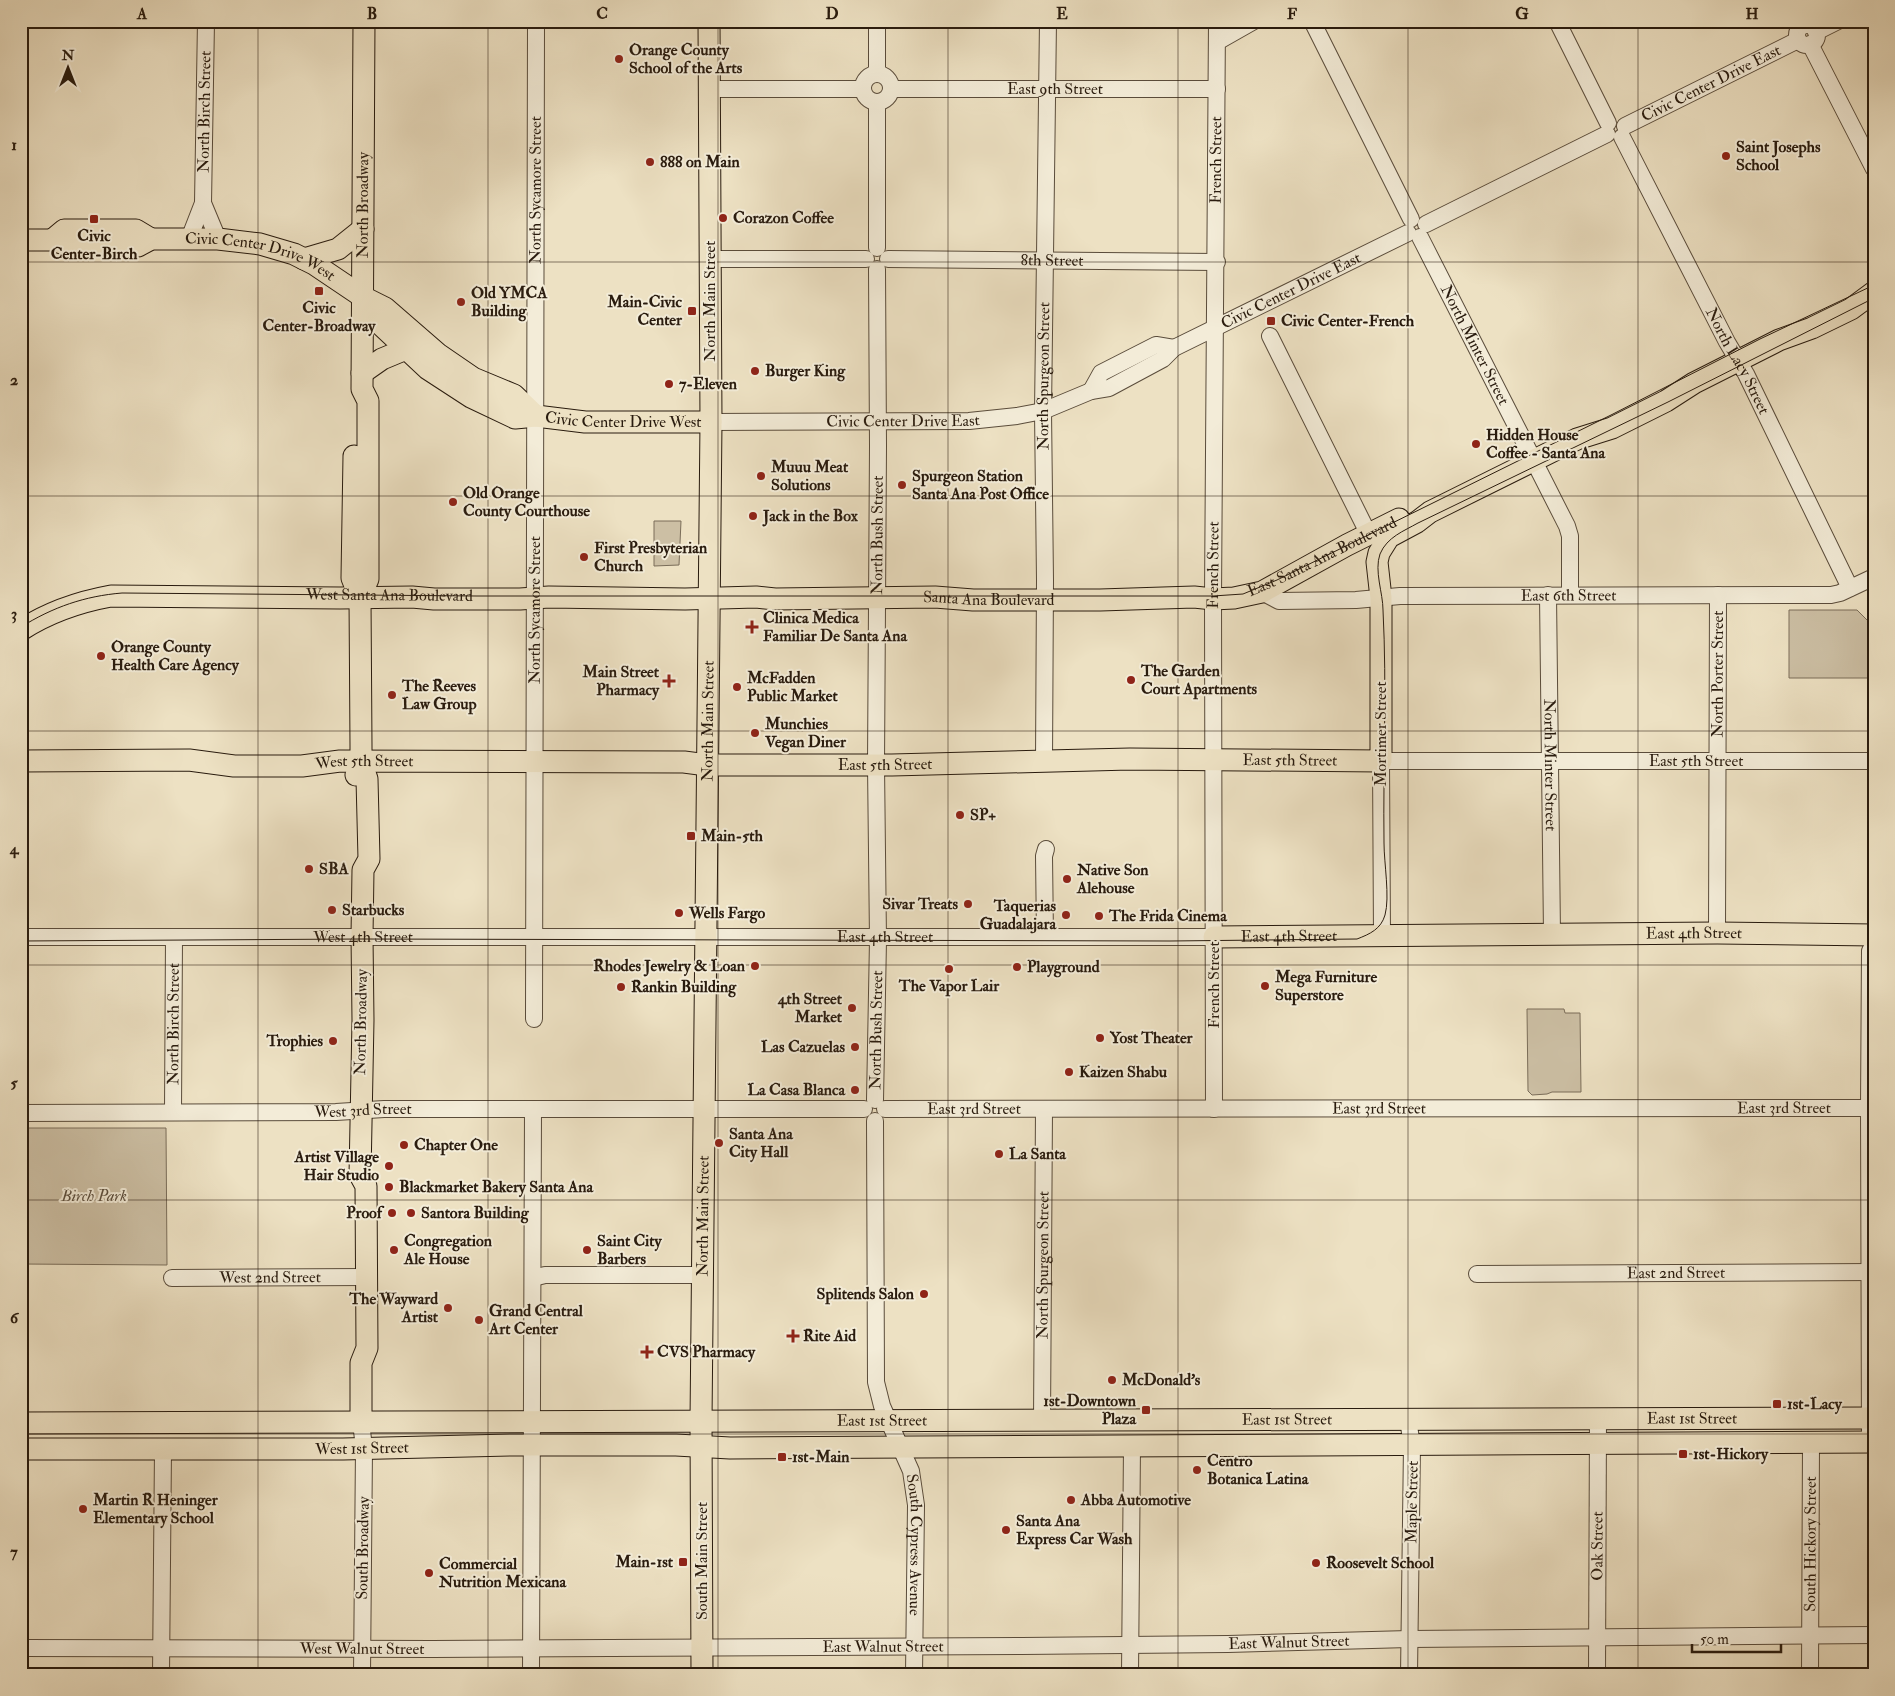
<svg xmlns="http://www.w3.org/2000/svg" width="1895" height="1696" viewBox="0 0 1895 1696" font-family="'IM FELL Double Pica',serif">
	<rect width="100%" height="100%" fill="#ede1c3"/>
	<filter id="stains"><feTurbulence type="fractalNoise" baseFrequency=".004" numOctaves="4"/><feColorMatrix values="0 0 0 0 .2 0 0 0 0 .09 0 0 0 0 .02 0 0 0 .5 -.17"/></filter>
	<radialGradient id="worn" r=".72"><stop offset=".6" stop-color="#630" stop-opacity="0"/><stop offset="1" stop-color="#630" stop-opacity=".3"/></radialGradient>
	<!-- green -->
	<g fill="#ccbfa4" stroke="#7a6d59">
		<polygon points="654,521 681,521 679,565 654,566"/>
		<polygon points="1789,610 1857,610 1868,621 1868,678 1789,678"/>
		<polygon points="1527,1009 1564,1009 1565,1013 1580,1013 1581,1092 1552,1092 1547,1094 1532,1095 1528,1091"/>
		<polygon points="21,1128 166,1128 167,1265 21,1264"/>
	</g>
	<g fill="none" stroke-linecap="round" stroke-linejoin="round">
		<!-- minor casing -->
		<g stroke="#5a4c3b" stroke-width="18">
			<g id="minor">
				<polyline points="1312,21 1411,219"/>
				<polyline points="1557,21 1608,123"/>
				<circle cx="1807" cy="35" r="10"/>
				<polyline points="1816,32 1838,21"/>
				<polyline points="1217,42 1254,21"/>
				<polyline points="1810,44 1874,169"/>
				<circle cx="877" cy="88" r="14"/>
				<polyline points="877,74 877,21"/>
				<polyline points="709,89 863,89"/>
				<path id="s1" d="M891 89H1217"/>
				<path id="s2" d="M1625 126 1798 40"/>
				<path id="s3" d="M1622 137 1727 342 1746 374 1850 588"/>
				<polyline points="203,203 218,239"/>
				<polyline points="1426,224 1607,134"/>
				<path id="s4" d="M1420 237 1567 526 1570 536V595"/>
				<path id="s5" d="M189 239 203 203 206 21"/>
				<polyline points="877,248 877,102"/>
				<polyline points="710,259 866,259"/>
				<path id="s6" d="M888 259 1217 262"/>
				<polyline points="1270,336 1369,535"/>
				<polyline points="1091,391 1101,373 1156,345 1174,348"/>
				<path id="s7" d="M711 422 969 421 1017 416 1043 411 1091 391 1109 388 1163 359 1174 348 1408 233"/>
				<path id="s8" d="M1262 592 1279 601 1356 600 1400 596 1831 595 1840 593 1874 577"/>
				<path id="s9" d="M1548 595 1552 934"/>
				<path id="s10" d="M1044 761 1045 580 1043 411 1048 21"/>
				<path id="s11" d="M1717 933 1718 595"/>
				<path id="s12" d="M1382 935 1381 761H1874"/>
				<path id="s13" d="M21 937H1214"/>
				<polyline points="1045,937 1044,856 1046,849"/>
				<path id="s14" d="M534 1019 536 21"/>
				<path id="s15" d="M875 1100 878 940 876 765 878 446 877 269"/>
				<path id="s16" d="M885 1109 1874 1108"/>
				<path id="s17" d="M1214 1109 1213 596 1217 21"/>
				<path id="s18" d="M173 1112 174 938"/>
				<path id="s19" d="M21 1113 336 1112 384 1109H864"/>
				<path id="s20" d="M875 1121 876 1382 882 1406 911 1471 916 1505 914 1675"/>
				<path id="s21" d="M1477 1274 1874 1272"/>
				<path id="s22" d="M172 1278 367 1277"/>
				<polyline points="533,1278 545,1275 703,1275"/>
				<polyline points="1408,1420 1412,1445 1409,1675"/>
				<path id="s23" d="M1042 1421 1044 1109"/>
				<polyline points="361,1422 364,1448 362,1675"/>
				<polyline points="1870,1442 1869,1108 1870,951 1874,944"/>
				<path id="s24" d="M21 1648 433 1649 1022 1646 1228 1644 1409 1639 1874 1635"/>
				<polyline points="161,1675 163,1449"/>
				<polyline points="531,1675 533,1109"/>
				<polyline points="1130,1675 1132,1446"/>
				<path id="s25" d="M1597 1675 1598 1419"/>
				<path id="s26" d="M1810 1675 1811 1443"/>
			</g>
		</g>
		<!-- major casing -->
		<g stroke="#291b0e" stroke-width="23">
			<g id="major">
				<path id="s27" d="M21 240H52L71 246H138L151 239H218L260 244 294 254 314 264 363 297 385 308 438 354 473 378 514 395 536 416"/>
				<polyline points="52,240 64,230 136,230 151,239"/>
				<polyline points="304,259 338,249 363,229"/>
				<path id="s28" d="M364 298 380 324 428 369 471 397 515 418 536 416 585 422H711"/>
				<polyline points="362,373 382,359 406,349"/>
				<polyline points="354,456 352,578 360,598 361,746 361,761 356,775"/>
				<path id="s29" d="M360 598 368 579V401L362 389 364 21"/>
				<path id="s30" d="M21 630C49 612 78 602 111 596L340 598 412 597 434 599H520L549 597 685 599 756 597 775 599 935 597 973 600H1100L1194 597 1213 599 1234 598 1262 592 1347 545 1399 519"/>
				<path id="s31" d="M21 761 189 760 234 766H302L340 761 684 762 707 765H892L1130 759 1381 761V598L1377 562 1379 553 1389 537 1417 522 1430 512 1577 439 1612 428 1666 401 1694 383 1779 340 1812 328 1851 309 1874 292"/>
				<polyline points="361,761 367,779 369,859 363,870 362,936 363,1020 360,1175 366,1186 367,1348 361,1363 361,1422"/>
				<path id="s32" d="M1214 937 1717 933 1874 935"/>
				<path id="s33" d="M21 1423 1874 1418"/>
				<path id="s34" d="M21 1449H343L513 1445H676L730 1448 1874 1442"/>
				<path id="s35" d="M702 1675 701 1421 711 422 709 21"/>
			</g>
		</g>
		<!-- minor -->
		<use href="#minor" stroke="#f3ecd8" stroke-width="16"/>
		<!-- major -->
		<use href="#major" stroke="#ede1c3" stroke-width="21"/>
		<!-- tram -->
		<g stroke="#291b0e" stroke-width="1">
			<path id="s36" d="M21 627C53 607 85 596 122 593L476 596H1213L1243 594 1277 580 1611 415 1760 339 1874 285"/>
			<path d="M21 941 362 939 1170 941 1357 939C1370 934 1381 929 1385 915 1390 897 1384 863 1384 843 1383 765 1387 688 1383 610 1383 593 1374 571 1380 554 1387 537 1404 531 1418 523L1668 402 1874 298"/>
		</g>
	</g>
	<!-- grid -->
	<path fill="none" stroke="#291b0e" stroke-width="1" stroke-opacity="0.55" d="M258 21V1675M488 21V1675M718 21V1675M948 21V1675M1178 21V1675M1408 21V1675M1638 21V1675M21 262H1874M21 496H1874M21 731H1874M21 965H1874M21 1200H1874M21 1434H1874"/>
	<!-- markers -->
	<g fill="#8f2418" stroke="#f3ecd8" stroke-width="2">
		<circle cx="619" cy="59" r="5"/>
		<circle cx="1726" cy="156" r="5"/>
		<circle cx="650" cy="162" r="5"/>
		<circle cx="723" cy="218" r="5"/>
		<rect x="89" y="214" width="10" height="10" rx="2.5"/>
		<rect x="314" y="286" width="10" height="10" rx="2.5"/>
		<circle cx="461" cy="302" r="5"/>
		<rect x="687" y="306" width="10" height="10" rx="2.5"/>
		<rect x="1266" y="316" width="10" height="10" rx="2.5"/>
		<circle cx="755" cy="371" r="5"/>
		<circle cx="669" cy="384" r="5"/>
		<circle cx="1476" cy="444" r="5"/>
		<circle cx="761" cy="476" r="5"/>
		<circle cx="902" cy="485" r="5"/>
		<circle cx="453" cy="502" r="5"/>
		<circle cx="753" cy="516" r="5"/>
		<circle cx="584" cy="557" r="5"/>
		<path d="M749.5 619.5h5v5h5v5h-5v5h-5v-5h-5v-5h5z"/>
		<circle cx="101" cy="656" r="5"/>
		<circle cx="1131" cy="680" r="5"/>
		<path d="M666.5 673.5h5v5h5v5h-5v5h-5v-5h-5v-5h5z"/>
		<circle cx="737" cy="687" r="5"/>
		<circle cx="392" cy="695" r="5"/>
		<circle cx="755" cy="733" r="5"/>
		<circle cx="960" cy="815" r="5"/>
		<rect x="686" y="831" width="10" height="10" rx="2.5"/>
		<circle cx="309" cy="869" r="5"/>
		<circle cx="1067" cy="879" r="5"/>
		<circle cx="968" cy="904" r="5"/>
		<circle cx="332" cy="910" r="5"/>
		<circle cx="679" cy="913" r="5"/>
		<circle cx="1066" cy="915" r="5"/>
		<circle cx="1099" cy="916" r="5"/>
		<circle cx="755" cy="966" r="5"/>
		<circle cx="1017" cy="967" r="5"/>
		<circle cx="949" cy="969" r="5"/>
		<circle cx="1265" cy="986" r="5"/>
		<circle cx="621" cy="987" r="5"/>
		<circle cx="852" cy="1008" r="5"/>
		<circle cx="1100" cy="1038" r="5"/>
		<circle cx="333" cy="1041" r="5"/>
		<circle cx="855" cy="1047" r="5"/>
		<circle cx="1069" cy="1072" r="5"/>
		<circle cx="855" cy="1090" r="5"/>
		<circle cx="719" cy="1143" r="5"/>
		<circle cx="404" cy="1145" r="5"/>
		<circle cx="999" cy="1154" r="5"/>
		<circle cx="389" cy="1166" r="5"/>
		<circle cx="389" cy="1187" r="5"/>
		<circle cx="392" cy="1213" r="5"/>
		<circle cx="411" cy="1213" r="5"/>
		<circle cx="394" cy="1250" r="5"/>
		<circle cx="587" cy="1250" r="5"/>
		<circle cx="924" cy="1294" r="5"/>
		<circle cx="448" cy="1308" r="5"/>
		<circle cx="479" cy="1320" r="5"/>
		<path d="M790.5 1328.5h5v5h5v5h-5v5h-5v-5h-5v-5h5z"/>
		<path d="M644.5 1344.5h5v5h5v5h-5v5h-5v-5h-5v-5h5z"/>
		<circle cx="1112" cy="1380" r="5"/>
		<rect x="1772" y="1399" width="10" height="10" rx="2.5"/>
		<rect x="1141" y="1405" width="10" height="10" rx="2.5"/>
		<rect x="1678" y="1449" width="10" height="10" rx="2.5"/>
		<rect x="777" y="1452" width="10" height="10" rx="2.5"/>
		<circle cx="1197" cy="1470" r="5"/>
		<circle cx="1071" cy="1500" r="5"/>
		<circle cx="83" cy="1509" r="5"/>
		<circle cx="1006" cy="1530" r="5"/>
		<rect x="678" y="1557" width="10" height="10" rx="2.5"/>
		<circle cx="1316" cy="1563" r="5"/>
		<circle cx="429" cy="1573" r="5"/>
	</g>
	<g text-anchor="middle" dominant-baseline="central" stroke-width="4" stroke-linejoin="round" paint-order="stroke">
		<!-- poi labels -->
		<g font-size="16" font-weight="bold" fill="#291b0e" stroke="#f3ecd8" text-anchor="start">
			<text x="629" y="50">Orange County<tspan x="629" dy="18">School of the Arts</tspan></text>
			<text x="1736" y="147">Saint Josephs<tspan x="1736" dy="18">School</tspan></text>
			<text x="660" y="162">888 on Main</text>
			<text x="733" y="218">Corazon Coffee</text>
			<text x="94" y="236" text-anchor="middle">Civic<tspan x="94" dy="18">Center-Birch</tspan></text>
			<text x="471" y="293">Old YMCA<tspan x="471" dy="18">Building</tspan></text>
			<text x="682" y="302" text-anchor="end">Main-Civic<tspan x="682" dy="18">Center</tspan></text>
			<text x="319" y="308" text-anchor="middle">Civic<tspan x="319" dy="18">Center-Broadway</tspan></text>
			<text x="1281" y="321">Civic Center-French</text>
			<text x="765" y="371">Burger King</text>
			<text x="679" y="384">7-Eleven</text>
			<text x="1486" y="435">Hidden House<tspan x="1486" dy="18">Coffee - Santa Ana</tspan></text>
			<text x="771" y="467">Muuu Meat<tspan x="771" dy="18">Solutions</tspan></text>
			<text x="912" y="476">Spurgeon Station<tspan x="912" dy="18">Santa Ana Post Office</tspan></text>
			<text x="463" y="493">Old Orange<tspan x="463" dy="18">County Courthouse</tspan></text>
			<text x="763" y="516">Jack in the Box</text>
			<text x="594" y="548">First Presbyterian<tspan x="594" dy="18">Church</tspan></text>
			<text x="763" y="618">Clinica Medica<tspan x="763" dy="18">Familiar De Santa Ana</tspan></text>
			<text x="111" y="647">Orange County<tspan x="111" dy="18">Health Care Agency</tspan></text>
			<text x="1141" y="671">The Garden<tspan x="1141" dy="18">Court Apartments</tspan></text>
			<text x="659" y="672" text-anchor="end">Main Street<tspan x="659" dy="18">Pharmacy</tspan></text>
			<text x="747" y="678">McFadden<tspan x="747" dy="18">Public Market</tspan></text>
			<text x="402" y="686">The Reeves<tspan x="402" dy="18">Law Group</tspan></text>
			<text x="765" y="724">Munchies<tspan x="765" dy="18">Vegan Diner</tspan></text>
			<text x="970" y="815">SP+</text>
			<text x="701" y="836">Main-5th</text>
			<text x="319" y="869">SBA</text>
			<text x="1077" y="870">Native Son<tspan x="1077" dy="18">Alehouse</tspan></text>
			<text x="958" y="904" text-anchor="end">Sivar Treats</text>
			<text x="1056" y="906" text-anchor="end">Taquerias<tspan x="1056" dy="18">Guadalajara</tspan></text>
			<text x="342" y="910">Starbucks</text>
			<text x="689" y="913">Wells Fargo</text>
			<text x="1109" y="916">The Frida Cinema</text>
			<text x="745" y="966" text-anchor="end">Rhodes Jewelry &amp; Loan</text>
			<text x="1027" y="967">Playground</text>
			<text x="1275" y="977">Mega Furniture<tspan x="1275" dy="18">Superstore</tspan></text>
			<text x="949" y="986" text-anchor="middle">The Vapor Lair</text>
			<text x="631" y="987">Rankin Building</text>
			<text x="842" y="999" text-anchor="end">4th Street<tspan x="842" dy="18">Market</tspan></text>
			<text x="1110" y="1038">Yost Theater</text>
			<text x="323" y="1041" text-anchor="end">Trophies</text>
			<text x="845" y="1047" text-anchor="end">Las Cazuelas</text>
			<text x="1079" y="1072">Kaizen Shabu</text>
			<text x="845" y="1090" text-anchor="end">La Casa Blanca</text>
			<text x="729" y="1134">Santa Ana<tspan x="729" dy="18">City Hall</tspan></text>
			<text x="414" y="1145">Chapter One</text>
			<text x="1009" y="1154">La Santa</text>
			<text x="379" y="1157" text-anchor="end">Artist Village<tspan x="379" dy="18">Hair Studio</tspan></text>
			<text x="399" y="1187">Blackmarket Bakery Santa Ana</text>
			<text x="382" y="1213" text-anchor="end">Proof</text>
			<text x="421" y="1213">Santora Building</text>
			<text x="404" y="1241">Congregation<tspan x="404" dy="18">Ale House</tspan></text>
			<text x="597" y="1241">Saint City<tspan x="597" dy="18">Barbers</tspan></text>
			<text x="914" y="1294" text-anchor="end">Splitends Salon</text>
			<text x="438" y="1299" text-anchor="end">The Wayward<tspan x="438" dy="18">Artist</tspan></text>
			<text x="489" y="1311">Grand Central<tspan x="489" dy="18">Art Center</tspan></text>
			<text x="803" y="1336">Rite Aid</text>
			<text x="657" y="1352">CVS Pharmacy</text>
			<text x="1122" y="1380">McDonald's</text>
			<text x="1136" y="1401" text-anchor="end">1st-Downtown<tspan x="1136" dy="18">Plaza</tspan></text>
			<text x="1787" y="1404">1st-Lacy</text>
			<text x="1693" y="1454">1st-Hickory</text>
			<text x="792" y="1457">1st-Main</text>
			<text x="1207" y="1461">Centro<tspan x="1207" dy="18">Botanica Latina</tspan></text>
			<text x="93" y="1500">Martin R Heninger<tspan x="93" dy="18">Elementary School</tspan></text>
			<text x="1081" y="1500">Abba Automotive</text>
			<text x="1016" y="1521">Santa Ana<tspan x="1016" dy="18">Express Car Wash</tspan></text>
			<text x="673" y="1562" text-anchor="end">Main-1st</text>
			<text x="1326" y="1563">Roosevelt School</text>
			<text x="439" y="1564">Commercial<tspan x="439" dy="18">Nutrition Mexicana</tspan></text>
		</g>
		<!-- street labels -->
		<g font-size="16" fill="#291b0e" stroke="#f3ecd8">
			<text stroke="none"><textPath href="#s2" startOffset="96">Civic Center Drive East</textPath></text>
			<text stroke="none"><textPath href="#s1" startOffset="164">East 9th Street</textPath></text>
			<text stroke="none"><textPath href="#s5" startOffset="130">North Birch Street</textPath></text>
			<text stroke="none"><textPath href="#s17" startOffset="949">French Street</textPath></text>
			<text stroke="none"><textPath href="#s14" startOffset="829">North Sycamore Street</textPath></text>
			<text stroke="none"><textPath href="#s29" startOffset="396">North Broadway</textPath></text>
			<text stroke="none"><textPath href="#s27" startOffset="245">Civic Center Drive West</textPath></text>
			<text stroke="none"><textPath href="#s6" startOffset="164">8th Street</textPath></text>
			<text stroke="none"><textPath href="#s7" startOffset="610">Civic Center Drive East</textPath></text>
			<text transform="translate(710 301) rotate(-90)">North Main Street</text>
			<text stroke="none"><textPath href="#s4" startOffset="121">North Minter Street</textPath></text>
			<text stroke="none"><textPath href="#s3" startOffset="252">North Lacy Street</textPath></text>
			<text stroke="none"><textPath href="#s10" startOffset="385">North Spurgeon Street</textPath></text>
			<text stroke="none"><textPath href="#s28" startOffset="305">Civic Center Drive West</textPath></text>
			<text stroke="none"><textPath href="#s7" startOffset="192">Civic Center Drive East</textPath></text>
			<text stroke="none"><textPath href="#s15" startOffset="565">North Bush Street</textPath></text>
			<text stroke="none"><textPath href="#s36" startOffset="1316">East Santa Ana Boulevard</textPath></text>
			<text stroke="none"><textPath href="#s17" startOffset="544">French Street</textPath></text>
			<text stroke="none"><textPath href="#s8" startOffset="309">East 6th Street</textPath></text>
			<text stroke="none"><textPath href="#s36" startOffset="375">West Santa Ana Boulevard</textPath></text>
			<text stroke="none"><textPath href="#s30" startOffset="975">Santa Ana Boulevard</textPath></text>
			<text stroke="none"><textPath href="#s14" startOffset="409">North Sycamore Street</textPath></text>
			<text stroke="none"><textPath href="#s11" startOffset="259">North Porter Street</textPath></text>
			<text stroke="none"><textPath href="#s35" startOffset="954">North Main Street</textPath></text>
			<text transform="translate(1381 734) rotate(-90)">Mortimer Street</text>
			<text stroke="none"><textPath href="#s31" startOffset="1270">East 5th Street</textPath></text>
			<text stroke="none"><textPath href="#s12" startOffset="489">East 5th Street</textPath></text>
			<text stroke="none"><textPath href="#s31" startOffset="344">West 5th Street</textPath></text>
			<text stroke="none"><textPath href="#s31" startOffset="865">East 5th Street</textPath></text>
			<text stroke="none"><textPath href="#s9" startOffset="170">North Minter Street</textPath></text>
			<text stroke="none"><textPath href="#s32" startOffset="480">East 4th Street</textPath></text>
			<text stroke="none"><textPath href="#s13" startOffset="342">West 4th Street</textPath></text>
			<text stroke="none"><textPath href="#s32" startOffset="75">East 4th Street</textPath></text>
			<text stroke="none"><textPath href="#s13" startOffset="864">East 4th Street</textPath></text>
			<text transform="translate(1214 985) rotate(-90)">French Street</text>
			<text transform="translate(361 1022) rotate(-89)">North Broadway</text>
			<text stroke="none"><textPath href="#s18" startOffset="88">North Birch Street</textPath></text>
			<text stroke="none"><textPath href="#s15" startOffset="70">North Bush Street</textPath></text>
			<text stroke="none"><textPath href="#s16" startOffset="89">East 3rd Street</textPath></text>
			<text stroke="none"><textPath href="#s16" startOffset="494">East 3rd Street</textPath></text>
			<text stroke="none"><textPath href="#s16" startOffset="899">East 3rd Street</textPath></text>
			<text stroke="none"><textPath href="#s19" startOffset="342">West 3rd Street</textPath></text>
			<text stroke="none"><textPath href="#s35" startOffset="459">North Main Street</textPath></text>
			<text stroke="none"><textPath href="#s23" startOffset="156">North Spurgeon Street</textPath></text>
			<text stroke="none"><textPath href="#s21" startOffset="199">East 2nd Street</textPath></text>
			<text stroke="none"><textPath href="#s22" startOffset="98">West 2nd Street</textPath></text>
			<text stroke="none"><textPath href="#s33" startOffset="1671">East 1st Street</textPath></text>
			<text stroke="none"><textPath href="#s33" startOffset="1266">East 1st Street</textPath></text>
			<text stroke="none"><textPath href="#s33" startOffset="861">East 1st Street</textPath></text>
			<text stroke="none"><textPath href="#s34" startOffset="341">West 1st Street</textPath></text>
			<text transform="translate(1412 1502) rotate(-89)">Maple Street</text>
			<text stroke="none"><textPath href="#s26" startOffset="131">South Hickory Street</textPath></text>
			<text stroke="none"><textPath href="#s20" startOffset="431">South Cypress Avenue</textPath></text>
			<text stroke="none"><textPath href="#s25" startOffset="129">Oak Street</textPath></text>
			<text transform="translate(363 1548) rotate(-89)">South Broadway</text>
			<text transform="translate(702 1561) rotate(-90)">South Main Street</text>
			<text stroke="none"><textPath href="#s24" startOffset="1268">East Walnut Street</textPath></text>
			<text stroke="none"><textPath href="#s24" startOffset="862">East Walnut Street</textPath></text>
			<text stroke="none"><textPath href="#s24" startOffset="341">West Walnut Street</textPath></text>
		</g>
		<!-- park labels -->
		<g font-size="16" font-style="italic" fill="#5a4c3b" stroke="#f3ecd8">
			<text x="94" y="1196">Birch Park</text>
		</g>
	</g>
	<!-- margin -->
	<rect width="1895" height="1696" fill="none" stroke="#ede1c3" stroke-width="55"/>
	<!-- north arrow -->
	<g transform="translate(68 68)" stroke="#f3ecd8" stroke-width="4" paint-order="stroke">
	<path d="M0-4L9 19L0 12L-9 19Z" fill="#291b0e"/>
	<text y="-8" font-size="14" font-weight="bold" text-anchor="middle" fill="#291b0e">N</text>
	</g>
	<!-- scale -->
	<path d="M1692 1644v8h89v-8" fill="none" stroke="#291b0e" stroke-width="2.5"/>
	<text x="1700" y="1644" font-size="15" fill="#291b0e" stroke="#f3ecd8" stroke-width="4" paint-order="stroke">50 m</text>
	<rect x="28" y="28" width="1840" height="1640" fill="none" stroke="#291b0e" stroke-width="2"/>
	<g font-size="16" text-anchor="middle" font-weight="bold" fill="#291b0e">
		<text x="142" y="19">A</text>
		<text x="372" y="19">B</text>
		<text x="602" y="19">C</text>
		<text x="832" y="19">D</text>
		<text x="1062" y="19">E</text>
		<text x="1292" y="19">F</text>
		<text x="1522" y="19">G</text>
		<text x="1752" y="19">H</text>
		<text x="14" y="150">1</text>
		<text x="14" y="385">2</text>
		<text x="14" y="619">3</text>
		<text x="14" y="854">4</text>
		<text x="14" y="1088">5</text>
		<text x="14" y="1323">6</text>
		<text x="14" y="1557">7</text>
	</g>
	<rect width="100%" height="100%" filter="url(#stains)"/>
	<rect width="100%" height="100%" fill="url(#worn)"/>
</svg>
